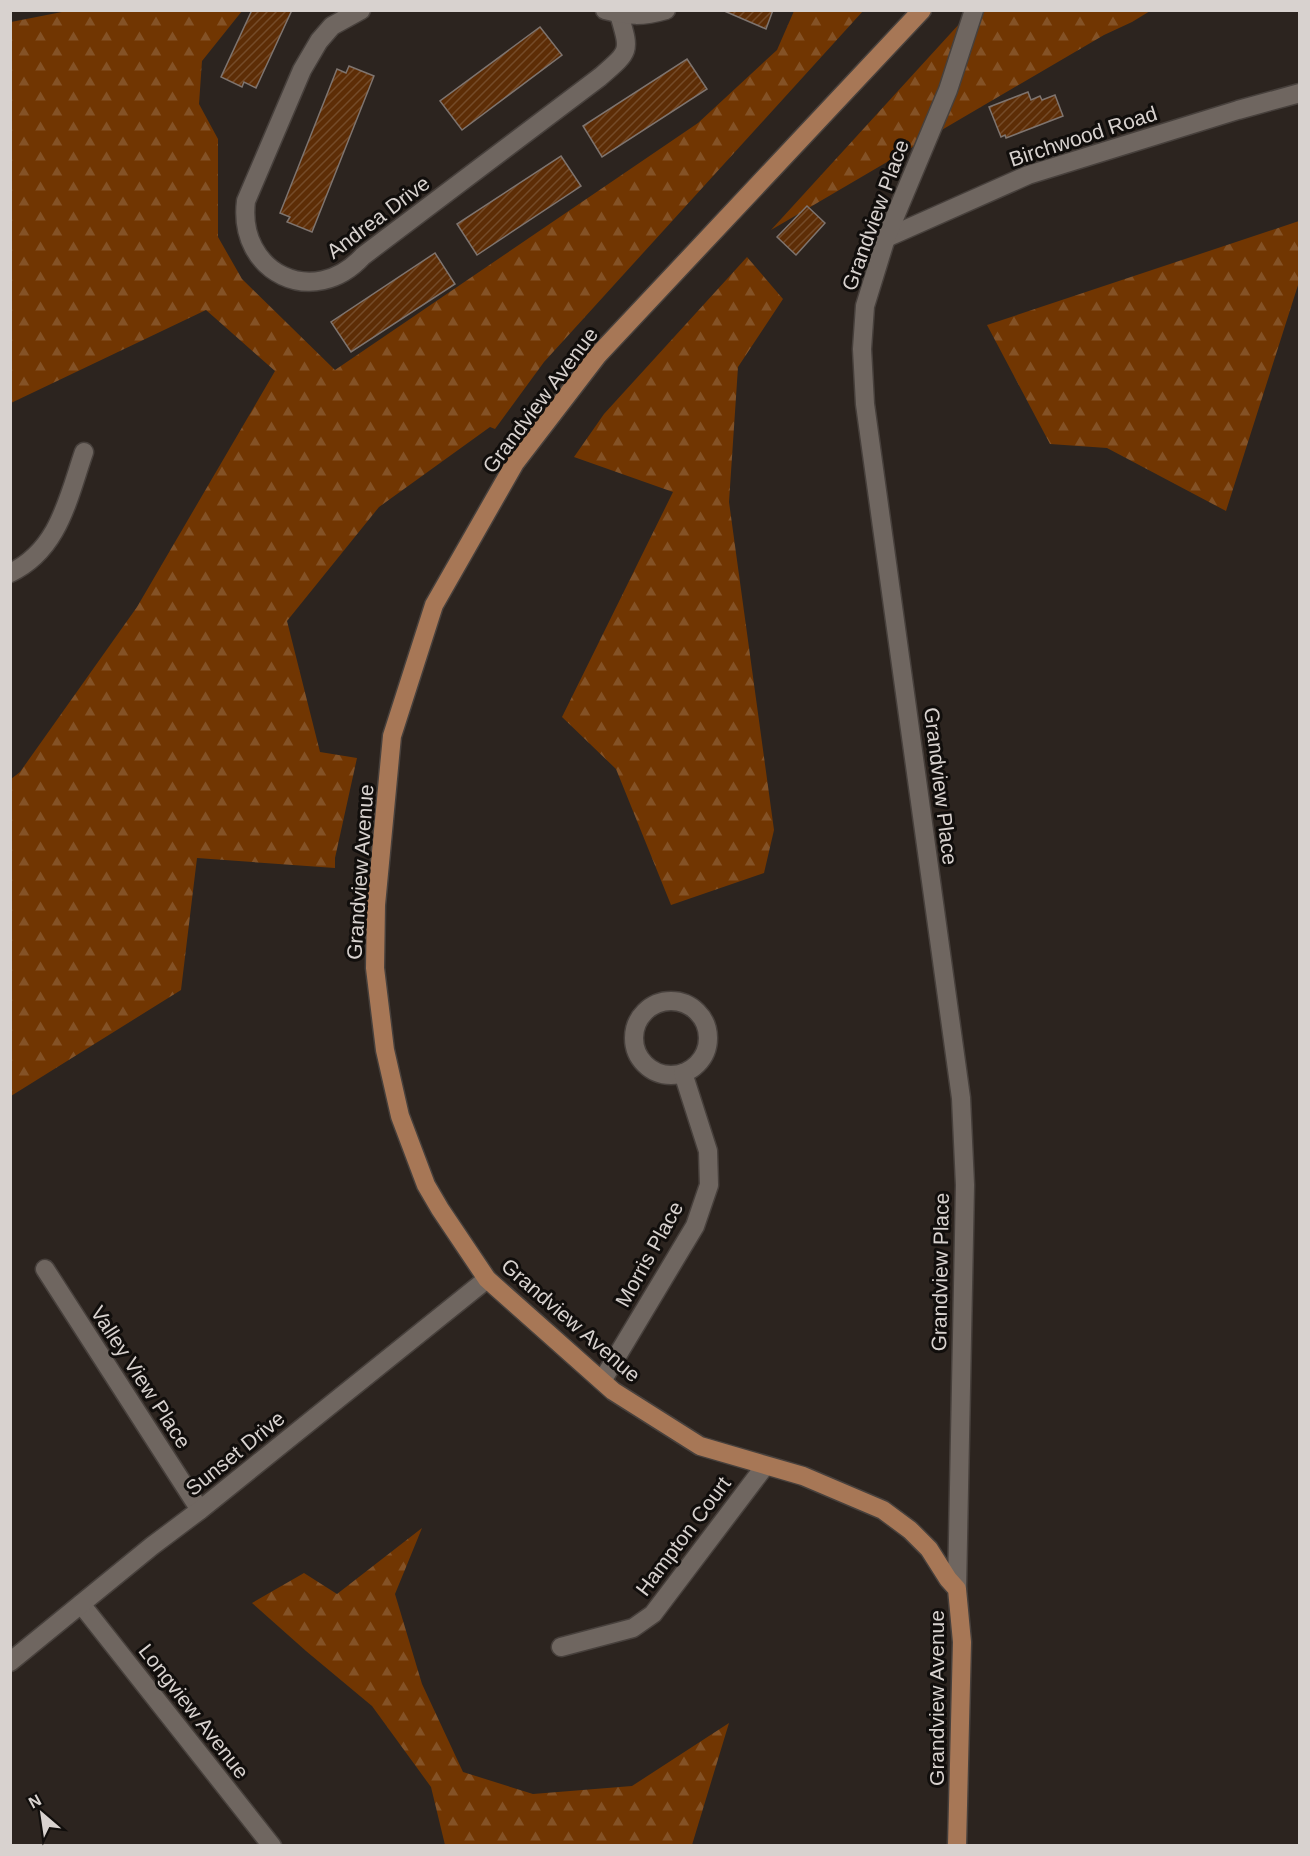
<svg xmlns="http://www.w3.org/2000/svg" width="1310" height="1856" viewBox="0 0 1310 1856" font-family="Arial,sans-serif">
	<defs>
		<pattern id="forest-firs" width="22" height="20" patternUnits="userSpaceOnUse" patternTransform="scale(1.5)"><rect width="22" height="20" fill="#713602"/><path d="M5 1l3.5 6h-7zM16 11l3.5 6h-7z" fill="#845226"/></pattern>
		<pattern id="building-hatch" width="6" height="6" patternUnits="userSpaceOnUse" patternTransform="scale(1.5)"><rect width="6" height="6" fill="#5d2d06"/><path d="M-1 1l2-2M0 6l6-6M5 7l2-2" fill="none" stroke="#744b29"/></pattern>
	</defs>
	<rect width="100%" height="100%" fill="#2c241f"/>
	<!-- forest -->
	<g fill="url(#forest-firs)">
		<polygon points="67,11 242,11 202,61 199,104 218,139 218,237 242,279 335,370 698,123 777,50 794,11 863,11 544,362 495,429 490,427 379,507 287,621 320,752 357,758 335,858 335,868 197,858 181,990 11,1096 11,779 20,772 137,607 275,371 206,310 11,403 11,22"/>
		<polygon points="971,11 1150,11 1132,22 1104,35 771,230"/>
		<polygon points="1299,221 1299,282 1226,511 1107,448 1050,444 987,325"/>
		<polygon points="747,257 783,299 738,367 729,502 774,830 764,873 671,905 616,769 562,717 673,492 574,457 604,414"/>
		<polygon points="422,1528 395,1594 422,1684 463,1772 533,1794 632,1786 729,1723 692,1845 445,1845 431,1787 372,1706 306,1651 252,1603 304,1573 337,1594"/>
	</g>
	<!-- building -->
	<g fill="url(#building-hatch)" stroke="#7e746f" stroke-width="1.5">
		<polygon points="252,10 292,10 256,88 244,82 242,87 221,77"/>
		<polygon points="722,10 773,10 766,29"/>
		<polygon points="540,27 562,55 462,130 440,101"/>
		<polygon points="687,59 707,89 602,157 583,126"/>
		<polygon points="349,66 374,76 312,232 287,222 290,217 280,213 337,69 346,73"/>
		<polygon points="1028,92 1031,100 1040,96 1042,100 1055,95 1063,116 1006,138 1005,135 1001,137 989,107"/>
		<polygon points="561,156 581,186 477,255 457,224"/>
		<polygon points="807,206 825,223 796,255 777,237"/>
		<polygon points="435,253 455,284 351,352 331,322"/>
	</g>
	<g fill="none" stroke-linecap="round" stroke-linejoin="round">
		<!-- minor casing -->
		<g stroke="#47403c" stroke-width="21">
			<g id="minor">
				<path d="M361 10 332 26 319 41 302 70 246 201C237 273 314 310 363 256L600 77C631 50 630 52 619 14"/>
				<path d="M605 10C629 16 642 17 666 10"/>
				<polyline points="886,238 1028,175 1238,110 1300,93"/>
				<path d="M10 573C59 550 68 498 84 452"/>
				<circle cx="671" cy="1038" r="37"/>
				<polyline points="45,1269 200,1510"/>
				<polyline points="602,1381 695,1226 709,1185 708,1151 683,1073"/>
				<polyline points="957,1589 965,1185 961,1098 865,404 862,349 865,306 886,238 948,90 974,10"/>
				<polyline points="81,1604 272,1846"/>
				<polyline points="561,1647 633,1628 653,1614 765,1466"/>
				<polyline points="10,1662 152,1546 200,1510 487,1279"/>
			</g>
		</g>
		<!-- major casing -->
		<g stroke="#47403c" stroke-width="21">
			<polyline id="major" points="922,10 598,355 515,463 434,605 392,736 376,905 375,968 385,1050 400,1116 426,1185 440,1209 487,1279 613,1391 700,1446 803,1476 883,1510 910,1530 929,1549 948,1579 957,1589 962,1642 957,1846"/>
		</g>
		<!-- minor -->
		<use href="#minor" stroke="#6f6660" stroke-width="18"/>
		<!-- major -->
		<use href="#major" stroke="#a77756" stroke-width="18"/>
	</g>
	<g text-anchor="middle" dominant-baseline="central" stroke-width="6" stroke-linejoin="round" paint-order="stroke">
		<!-- street labels -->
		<g font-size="21" fill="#d8d2cf" stroke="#110e0c">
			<text transform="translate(1083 136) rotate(-18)">Birchwood Road</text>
			<text transform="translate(875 215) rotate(-70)">Grandview Place</text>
			<text transform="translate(378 217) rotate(-37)">Andrea Drive</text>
			<text transform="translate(540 400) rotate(-53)">Grandview Avenue</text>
			<text transform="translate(941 786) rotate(83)">Grandview Place</text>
			<text transform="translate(360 872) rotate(-86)">Grandview Avenue</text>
			<text transform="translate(649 1254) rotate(-61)">Morris Place</text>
			<text transform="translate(940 1272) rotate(-89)">Grandview Place</text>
			<text transform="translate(571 1320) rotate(41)">Grandview Avenue</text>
			<text transform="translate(141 1377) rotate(57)">Valley View Place</text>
			<text transform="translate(235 1453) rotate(-39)">Sunset Drive</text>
			<text transform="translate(683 1536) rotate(-53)">Hampton Court</text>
			<text transform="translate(936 1698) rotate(-90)">Grandview Avenue</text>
			<text transform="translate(194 1711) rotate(52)">Longview Avenue</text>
		</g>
	</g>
	<!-- border -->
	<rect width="1310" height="1856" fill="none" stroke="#d8d2cf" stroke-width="24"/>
	<!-- north arrow -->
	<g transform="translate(42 1814) rotate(331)" stroke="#110e0c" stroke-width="4.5" paint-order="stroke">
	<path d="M0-4.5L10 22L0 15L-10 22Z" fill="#d8d2cf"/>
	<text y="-9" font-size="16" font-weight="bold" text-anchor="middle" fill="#d8d2cf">N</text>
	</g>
</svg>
